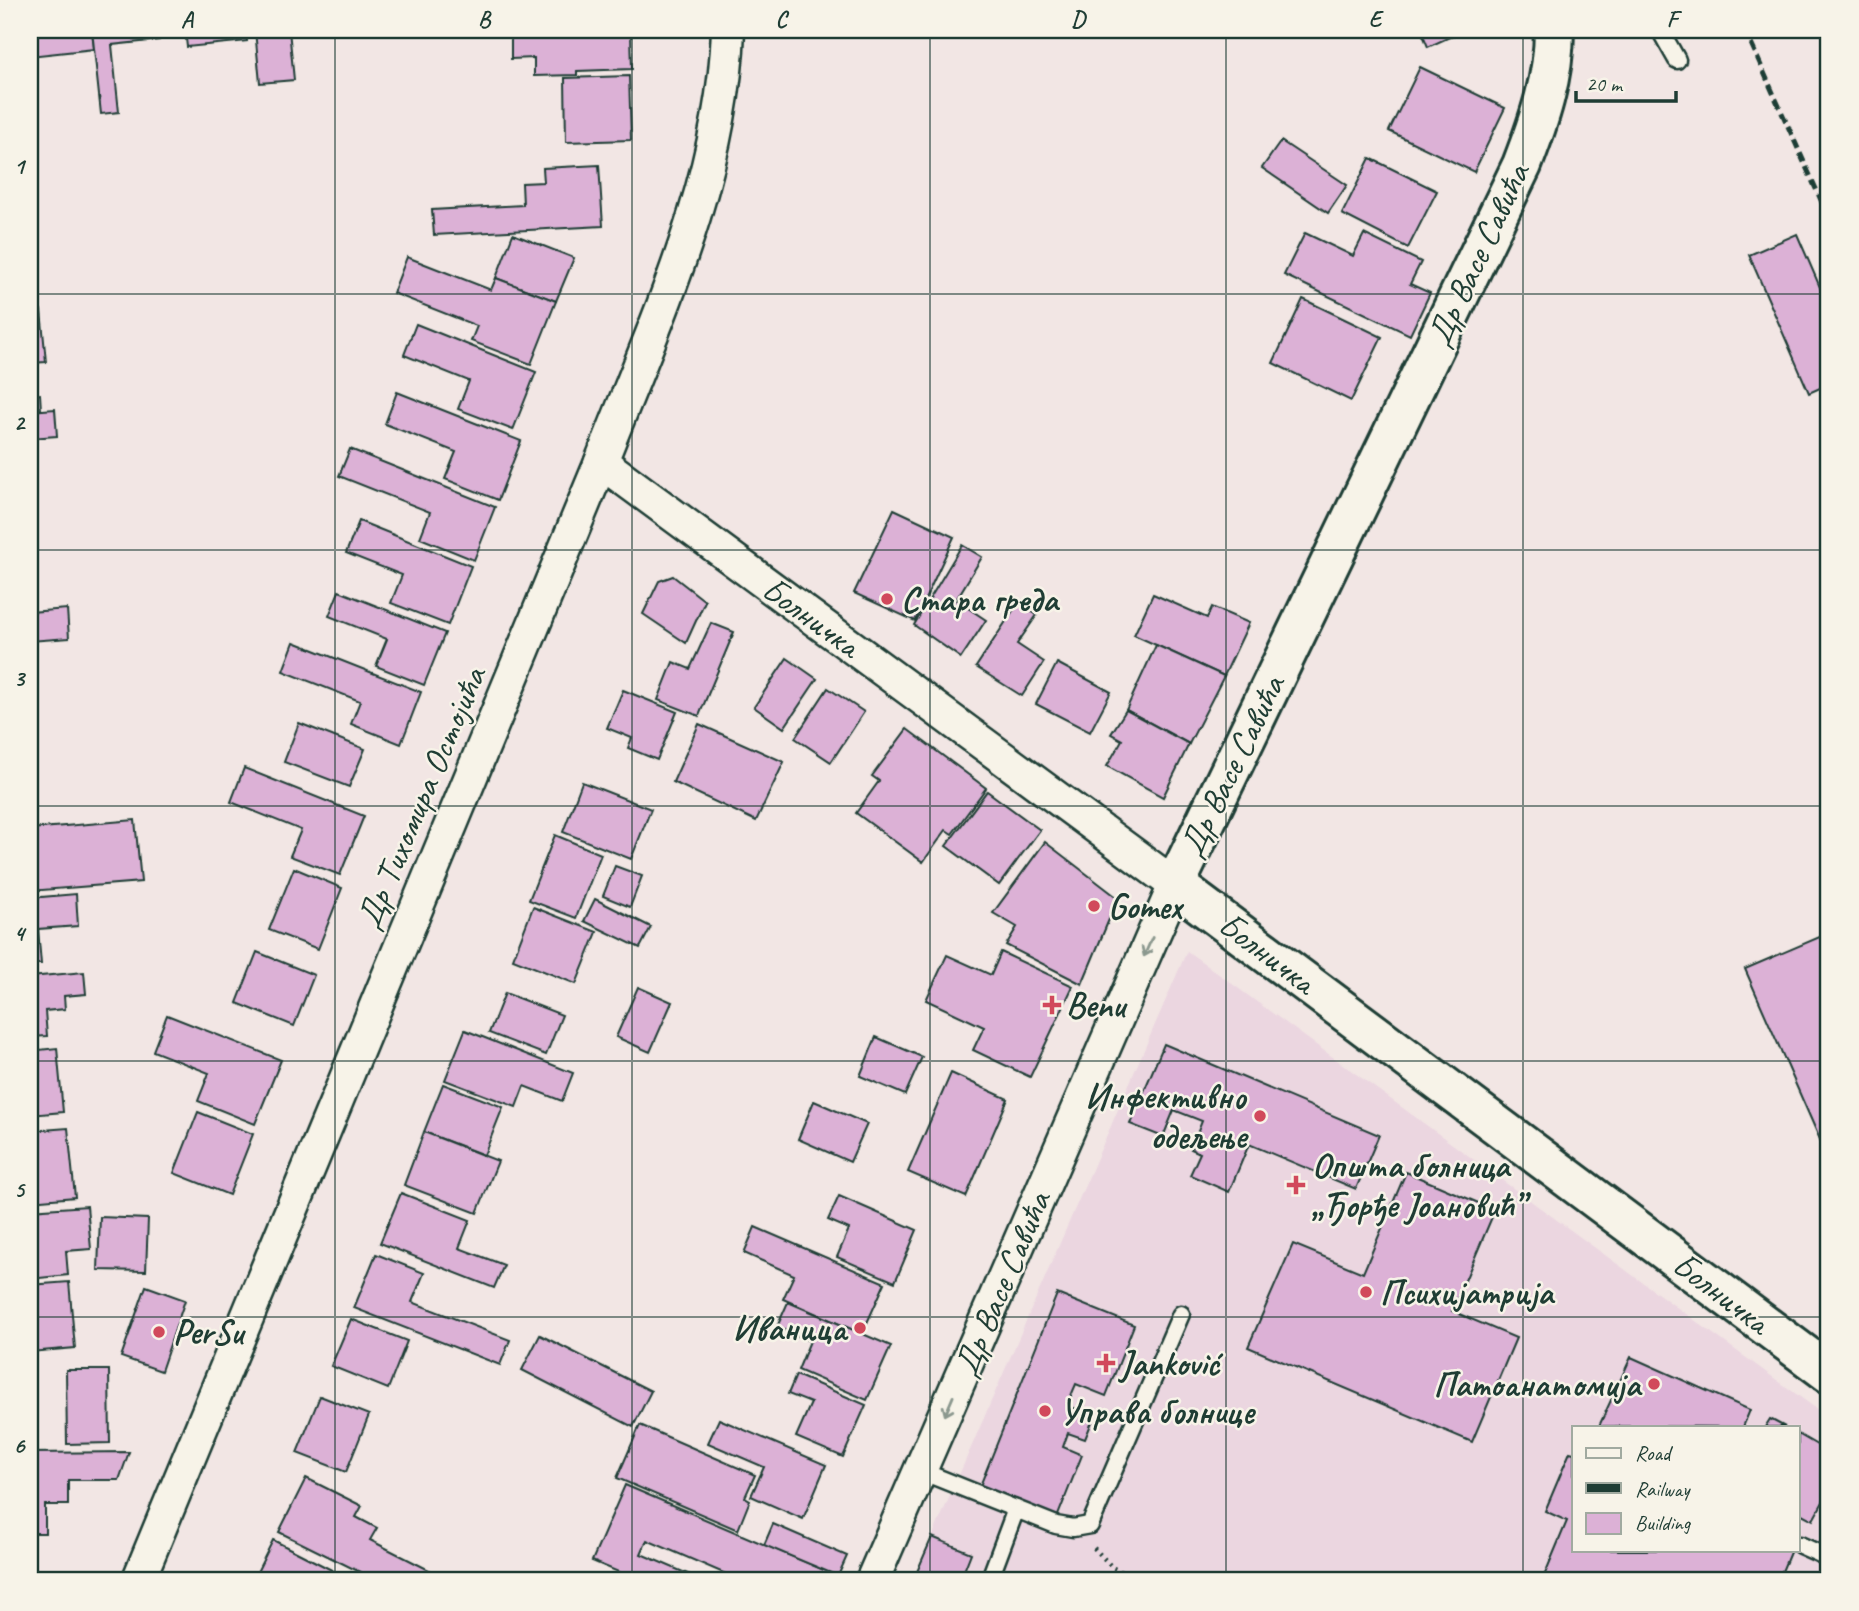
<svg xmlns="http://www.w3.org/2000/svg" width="1859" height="1611" viewBox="0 0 1859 1611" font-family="Caveat,sans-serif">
	<rect width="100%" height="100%" fill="#f2e6e4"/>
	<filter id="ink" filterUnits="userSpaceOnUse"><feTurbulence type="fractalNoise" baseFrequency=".0143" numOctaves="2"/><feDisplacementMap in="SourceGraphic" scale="14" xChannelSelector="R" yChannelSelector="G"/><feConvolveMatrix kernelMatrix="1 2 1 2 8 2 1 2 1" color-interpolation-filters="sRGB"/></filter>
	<g filter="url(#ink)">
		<!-- built -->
		<path fill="#ebd6e0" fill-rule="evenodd" d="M1187 951 1829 1418V1581H913ZM1574 1427H1798V1550H1574Z"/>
		<!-- building -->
		<g fill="#dcb1d6" stroke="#1f3d34" stroke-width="2">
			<polygon points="30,30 92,30 94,49 30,56"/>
			<polygon points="92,30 158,30 159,40 112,45 119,112 101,114"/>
			<polygon points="185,30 246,30 247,41 187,47"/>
			<polygon points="255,30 289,30 294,80 260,83"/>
			<polygon points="511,30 625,30 625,34 631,34 632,69 577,71 577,75 534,76 534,58 511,59"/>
			<polygon points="1421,30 1465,30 1428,47"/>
			<polygon points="1420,67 1505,108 1474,172 1389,131"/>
			<polygon points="629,76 631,140 566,142 565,78"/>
			<polygon points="1281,141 1347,185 1328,213 1262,168"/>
			<polygon points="1370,158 1437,191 1408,248 1342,214"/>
			<polygon points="599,165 603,226 434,235 432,210 523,205 522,183 544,182 543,168"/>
			<polygon points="1305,233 1353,256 1364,234 1421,262 1410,284 1430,293 1410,335 1284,275"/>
			<polygon points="513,234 574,258 556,301 496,278"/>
			<polygon points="1797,234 1829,308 1829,384 1809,393 1749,255"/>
			<polygon points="407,257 491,290 496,278 556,301 531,364 471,341 477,326 393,293"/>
			<polygon points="1303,299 1382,337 1351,401 1273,363"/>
			<polygon points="41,310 46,362 30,363 30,311"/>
			<polygon points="416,324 536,372 513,430 458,409 469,381 404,355"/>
			<polygon points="397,392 521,441 498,500 445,479 456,452 385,424"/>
			<polygon points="40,394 41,410 30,411 30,395"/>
			<polygon points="55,409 57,436 30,438 30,411"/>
			<polygon points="350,449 495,507 474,560 420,538 430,512 339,476"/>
			<polygon points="894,509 954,537 915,621 854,593"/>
			<polygon points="359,521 471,566 448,625 391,603 402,575 346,553"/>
			<polygon points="962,545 982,557 956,600 986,620 961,658 914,625"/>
			<polygon points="673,576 705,601 686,643 643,614 659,581"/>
			<polygon points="339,591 445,633 424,685 376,666 387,639 329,616"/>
			<polygon points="1153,594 1207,618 1212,607 1249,623 1224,676 1134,635"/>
			<polygon points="1018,603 1037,615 1017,644 1044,662 1022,696 976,667"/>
			<polygon points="67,609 69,638 30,641 30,612"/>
			<polygon points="711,623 734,632 699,716 658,700 673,662 690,669"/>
			<polygon points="294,642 421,692 401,744 351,724 360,701 283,671"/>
			<polygon points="1156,645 1224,676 1189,744 1126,710"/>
			<polygon points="787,658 817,679 784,728 754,707"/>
			<polygon points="1057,663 1111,692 1090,732 1036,704"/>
			<polygon points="828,688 864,712 831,762 795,738"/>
			<polygon points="623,690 677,712 657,760 628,748 632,738 607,728"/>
			<polygon points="1126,710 1189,744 1163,797 1107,766 1122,740 1111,734"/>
			<polygon points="299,723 365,749 349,787 284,762"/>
			<polygon points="699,724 784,762 756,821 673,782"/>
			<polygon points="907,729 986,788 952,834 946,830 923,862 856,813 879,781 872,776"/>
			<polygon points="244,768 364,816 340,875 290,856 301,830 231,802"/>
			<polygon points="582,782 651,809 631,859 563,832"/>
			<polygon points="987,791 1040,830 999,885 946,846"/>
			<polygon points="135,820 141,882 30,891 30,829"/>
			<polygon points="555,835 601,854 576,918 529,900"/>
			<polygon points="1045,842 1118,898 1082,984 1006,945 1017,927 993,913"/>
			<polygon points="615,866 642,876 630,907 603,896"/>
			<polygon points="294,868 342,888 318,949 269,930"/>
			<polygon points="76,894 78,926 38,929 41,964 30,964 30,898"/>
			<polygon points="595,899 651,927 640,948 584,921"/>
			<polygon points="533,907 597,932 576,984 513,959"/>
			<polygon points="1829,933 1829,1160 1745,969"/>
			<polygon points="257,952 314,975 294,1026 237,1003"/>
			<polygon points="1001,952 1073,986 1030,1077 973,1050 984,1027 926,1000 947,955 991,975"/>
			<polygon points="84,972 86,994 64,996 65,1009 45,1011 47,1036 30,1037 30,977"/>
			<polygon points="638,987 672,1002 650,1052 616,1037"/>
			<polygon points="505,993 562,1015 546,1055 489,1033"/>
			<polygon points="167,1015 281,1060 255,1124 198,1101 209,1073 153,1051"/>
			<polygon points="465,1030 573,1073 562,1101 524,1086 516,1107 445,1080"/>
			<polygon points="876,1037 922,1057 905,1095 860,1076"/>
			<polygon points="1164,1044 1379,1135 1356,1189 1249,1144 1229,1192 1190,1175 1200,1153 1191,1149 1202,1121 1174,1110 1163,1137 1130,1124"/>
			<polygon points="57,1048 63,1112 30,1115 30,1051"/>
			<polygon points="951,1073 1008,1099 966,1197 908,1172"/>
			<polygon points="443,1084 503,1107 484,1155 424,1132"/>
			<polygon points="814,1101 867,1124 850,1162 798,1139"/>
			<polygon points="198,1112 253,1134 229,1195 174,1173"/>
			<polygon points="68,1128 75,1197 30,1201 30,1131"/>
			<polygon points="424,1132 498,1161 477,1213 404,1185"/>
			<polygon points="1406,1172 1495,1210 1452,1311 1516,1338 1472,1442 1248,1347 1293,1244 1363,1273"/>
			<polygon points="401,1193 470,1220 459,1248 504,1265 494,1288 380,1243"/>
			<polygon points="839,1196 917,1230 895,1282 837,1257 849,1229 828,1220"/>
			<polygon points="87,1206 91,1249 66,1251 68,1275 30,1279 30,1210"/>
			<polygon points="100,1217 148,1219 146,1271 98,1270"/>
			<polygon points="755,1227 885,1283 862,1334 783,1299 794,1275 744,1253"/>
			<polygon points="376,1254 424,1273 412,1302 510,1340 500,1365 354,1308"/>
			<polygon points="69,1282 75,1348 30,1352 30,1285"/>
			<polygon points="146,1286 185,1300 161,1371 121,1357"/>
			<polygon points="1057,1294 1134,1325 1106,1396 1076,1384 1067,1405 1094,1417 1085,1439 1068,1433 1063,1447 1082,1455 1057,1518 980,1486"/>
			<polygon points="788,1302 891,1346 867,1400 798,1370 810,1341 777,1327"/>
			<polygon points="351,1319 407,1341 388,1389 331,1366"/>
			<polygon points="540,1335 651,1391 633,1427 522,1370"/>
			<polygon points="1631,1357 1750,1410 1743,1427 1599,1426"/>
			<polygon points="66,1370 109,1370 110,1443 67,1444"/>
			<polygon points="796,1375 866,1405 843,1457 796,1437 811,1403 788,1394"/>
			<polygon points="320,1396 369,1415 346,1472 297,1453"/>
			<polygon points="719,1419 826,1465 803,1519 751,1496 764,1467 708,1443"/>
			<polygon points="1770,1419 1785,1427 1765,1427"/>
			<polygon points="640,1425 755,1475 745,1497 750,1500 738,1530 617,1478"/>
			<polygon points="1798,1434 1829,1452 1829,1491 1813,1520 1798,1512"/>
			<polygon points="129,1452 119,1480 68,1480 68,1505 45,1505 45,1533 30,1533 30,1453"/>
			<polygon points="1570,1452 1574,1453 1574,1550 1791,1550 1778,1581 1542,1581 1567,1521 1545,1511"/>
			<polygon points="306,1478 362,1506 356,1517 377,1528 370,1540 435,1573 432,1581 378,1581 279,1532"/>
			<polygon points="625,1485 838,1576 847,1581 742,1581 647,1540 641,1554 704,1581 640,1581 592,1561"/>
			<polygon points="773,1524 847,1556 838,1576 764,1545"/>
			<polygon points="932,1537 971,1553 960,1581 913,1581"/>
			<polygon points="273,1540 353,1581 269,1581 256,1574"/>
		</g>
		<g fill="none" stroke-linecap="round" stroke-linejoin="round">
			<!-- lane casing -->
			<g stroke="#1f3d34" stroke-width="21">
				<g id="lane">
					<polyline points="1660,30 1677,60"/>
					<polyline points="921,1471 1056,1525 1073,1528 1090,1525 1181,1314"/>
					<polyline points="1800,1545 1829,1558"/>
					<polyline points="989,1581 1016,1509"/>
				</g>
			</g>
			<!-- street casing -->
			<g stroke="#1f3d34" stroke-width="37">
				<g id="street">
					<polyline points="601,462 1175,885 872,1581"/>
					<path d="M138 1581 601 462C655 323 723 181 728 30"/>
				</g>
			</g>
			<!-- secondary casing -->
			<g stroke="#1f3d34" stroke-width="44">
				<path id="secondary" d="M1554 30C1554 77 1539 121 1522 165L1175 885 1829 1373"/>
			</g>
			<!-- path -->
			<g stroke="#1f3d34" stroke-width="4.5" stroke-dasharray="2 5" stroke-linecap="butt">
				<polyline points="1094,1548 1113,1568 1145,1581"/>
				<polyline points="1109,1581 1113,1568"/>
			</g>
			<!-- lane -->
			<use href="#lane" stroke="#f7f3e8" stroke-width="16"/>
			<!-- street -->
			<use href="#street" stroke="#f7f3e8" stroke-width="32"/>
			<!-- secondary -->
			<use href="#secondary" stroke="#f7f3e8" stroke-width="38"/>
			<!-- rail -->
			<polyline stroke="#1f3d34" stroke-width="5" stroke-dasharray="10 5" stroke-linecap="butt" points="1745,30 1829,218"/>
		</g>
		<!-- one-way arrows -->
		<defs><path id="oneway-shaft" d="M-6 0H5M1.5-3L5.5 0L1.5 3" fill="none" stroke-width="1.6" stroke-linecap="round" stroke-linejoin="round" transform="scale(1.75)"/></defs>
		<g stroke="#8b988e">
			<use href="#oneway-shaft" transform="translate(1148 947) rotate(114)"/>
			<use href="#oneway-shaft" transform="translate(949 1406) rotate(113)"/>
		</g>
	</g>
	<!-- grid -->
	<path fill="none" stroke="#1f3d34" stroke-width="2" stroke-opacity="0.55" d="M335 30V1581M632 30V1581M930 30V1581M1226 30V1581M1523 30V1581M30 294H1829M30 550H1829M30 806H1829M30 1061H1829M30 1317H1829"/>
	<!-- markers -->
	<g fill="#d1495b" stroke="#f7f3e8" stroke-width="2.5">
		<circle cx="887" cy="599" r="7"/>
		<circle cx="1094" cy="906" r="7"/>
		<path d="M1048.5 994.5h7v7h7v7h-7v7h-7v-7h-7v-7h7z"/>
		<circle cx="1260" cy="1116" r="7"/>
		<path d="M1292.5 1174.5h7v7h7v7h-7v7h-7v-7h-7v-7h7z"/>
		<circle cx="1366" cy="1292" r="7"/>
		<circle cx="860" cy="1328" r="7"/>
		<circle cx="159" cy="1332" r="7"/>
		<path d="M1102.5 1352.5h7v7h7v7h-7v7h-7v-7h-7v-7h7z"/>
		<circle cx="1654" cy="1384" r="7"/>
		<circle cx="1045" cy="1411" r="7"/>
	</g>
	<g text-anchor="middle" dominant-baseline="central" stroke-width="5" stroke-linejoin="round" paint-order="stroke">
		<!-- street labels -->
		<g font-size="35" fill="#1f3d34" stroke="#f7f3e8">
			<text transform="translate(1478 255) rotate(-65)">Др Васе Савића</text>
			<text transform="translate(811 617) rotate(36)">Болничка</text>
			<text transform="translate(1232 766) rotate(-64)">Др Васе Савића</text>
			<text transform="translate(421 798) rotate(-67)">Др Тихомира Остојића</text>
			<text transform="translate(1267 953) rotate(37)">Болничка</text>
			<text transform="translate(1002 1284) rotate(-67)">Др Васе Савића</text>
			<text transform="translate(1721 1293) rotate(37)">Болничка</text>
		</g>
		<!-- poi labels -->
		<g font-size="35" font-weight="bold" fill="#1f3d34" stroke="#f7f3e8" text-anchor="start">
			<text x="901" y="599">Стара греда</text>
			<text x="1108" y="906">Gomex</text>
			<text x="1066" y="1005">Benu</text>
			<text x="1246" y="1096" text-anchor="end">Инфективно<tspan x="1246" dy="40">одељење</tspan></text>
			<text x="1312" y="1165">Општа болница<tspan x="1312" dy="40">„Ђорђе Јоановић”</tspan></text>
			<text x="1380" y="1292">Психијатрија</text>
			<text x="846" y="1328" text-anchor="end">Иваница</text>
			<text x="173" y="1332">PerSu</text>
			<text x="1120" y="1363">Janković</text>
			<text x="1640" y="1384" text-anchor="end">Патоанатомија</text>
			<text x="1059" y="1411">Управа болнице</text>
		</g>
	</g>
	<!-- margin -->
	<rect width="1859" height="1611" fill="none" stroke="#f7f3e8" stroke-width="77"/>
	<!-- legend -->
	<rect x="1572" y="1426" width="228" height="126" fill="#f7f3e8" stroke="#a1aaa0" stroke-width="2"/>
	<rect x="1586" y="1448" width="35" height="10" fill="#f7f3e8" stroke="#a1aaa0" stroke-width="2"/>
	<text x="1635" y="1460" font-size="21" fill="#1f3d34">Road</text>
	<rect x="1586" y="1483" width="35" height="10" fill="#1f3d34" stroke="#a1aaa0" stroke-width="2"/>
	<text x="1635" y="1496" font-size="21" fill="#1f3d34">Railway</text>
	<rect x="1586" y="1513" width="35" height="21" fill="#dcb1d6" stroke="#a1aaa0" stroke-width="2"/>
	<text x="1635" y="1530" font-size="21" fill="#1f3d34">Building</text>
	<!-- scale -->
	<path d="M1576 91v10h100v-10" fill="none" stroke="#1f3d34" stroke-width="3.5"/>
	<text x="1586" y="91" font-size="21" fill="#1f3d34" stroke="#f7f3e8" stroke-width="5" paint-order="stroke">20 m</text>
	<rect x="38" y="38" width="1782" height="1534" fill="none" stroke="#1f3d34" stroke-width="2.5"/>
	<g font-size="23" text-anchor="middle" font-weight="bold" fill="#1f3d34">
		<text x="187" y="27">A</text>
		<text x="484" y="27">B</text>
		<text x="781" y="27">C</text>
		<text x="1078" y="27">D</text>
		<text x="1375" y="27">E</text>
		<text x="1672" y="27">F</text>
		<text x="19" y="174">1</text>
		<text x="19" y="430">2</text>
		<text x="19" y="686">3</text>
		<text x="19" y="941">4</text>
		<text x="19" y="1197">5</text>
		<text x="19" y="1453">6</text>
	</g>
</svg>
